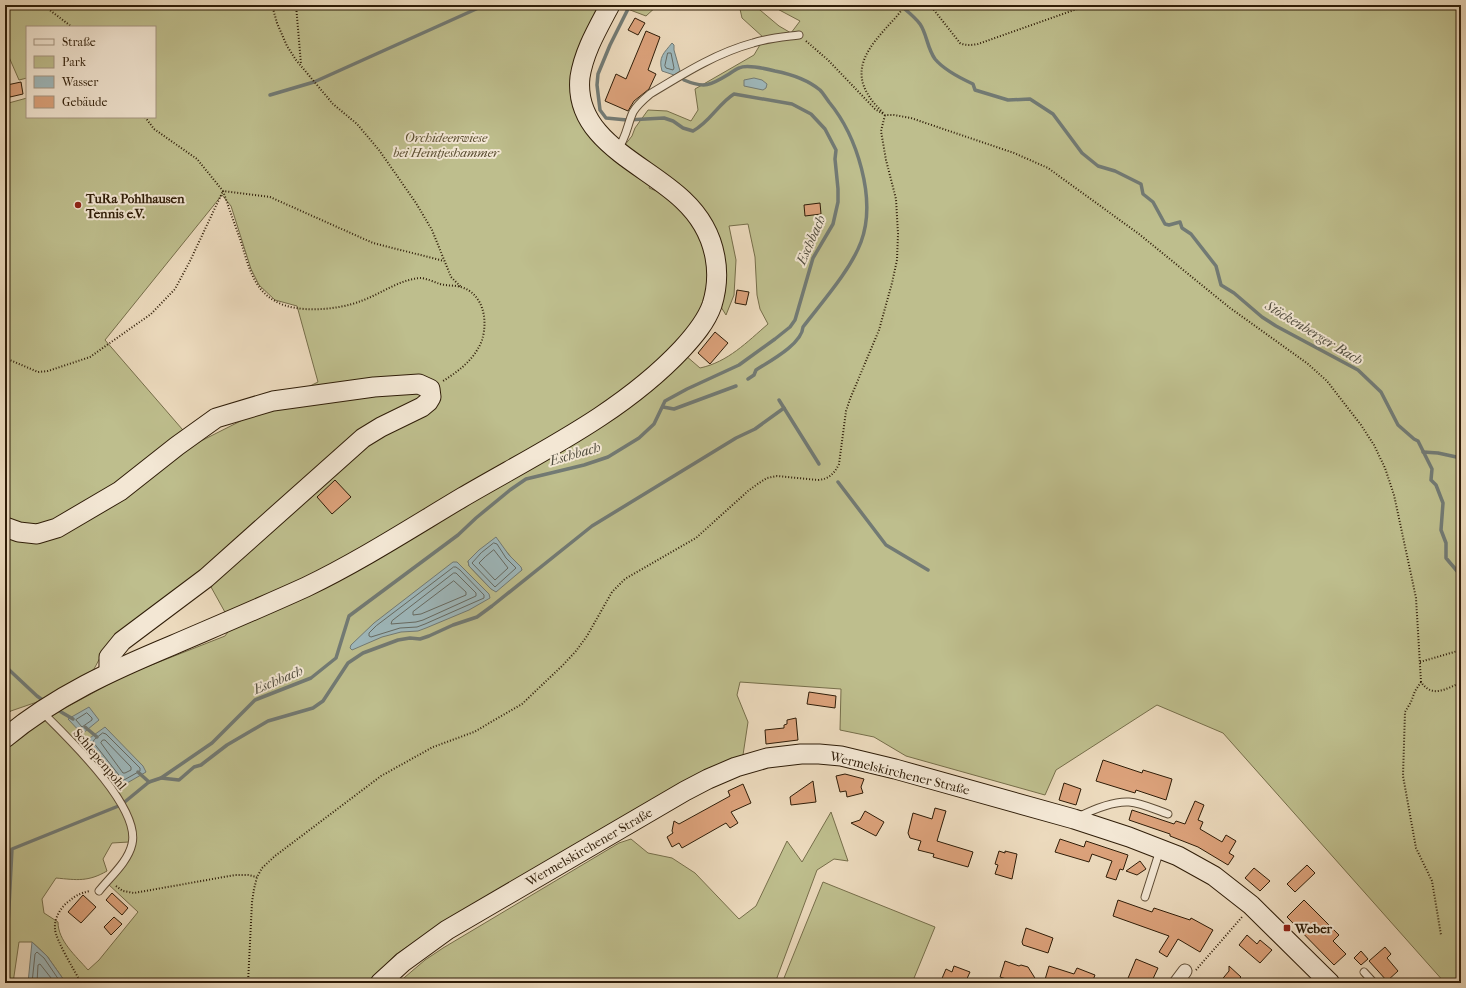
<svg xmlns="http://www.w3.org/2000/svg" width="1466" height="988" viewBox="0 0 1466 988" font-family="'IM FELL French Canon',serif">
	<rect width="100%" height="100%" fill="#ecdabd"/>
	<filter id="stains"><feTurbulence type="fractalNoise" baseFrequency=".005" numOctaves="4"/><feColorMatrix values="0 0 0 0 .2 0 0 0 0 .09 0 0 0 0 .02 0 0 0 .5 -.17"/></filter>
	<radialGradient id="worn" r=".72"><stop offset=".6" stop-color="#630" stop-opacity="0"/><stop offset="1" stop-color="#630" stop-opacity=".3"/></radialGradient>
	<!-- green -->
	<g fill="#bebe8d" stroke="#766e4a" fill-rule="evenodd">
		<path d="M5 5H603L578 62 594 136 591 139 617 163 650 186 649 188 659 192 691 219 704 242 710 269 709 291 694 325 642 377 571 425 359 552 226 614 211 587 196 575 108 643 94 669 81 679 37 702 5 713V104L27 98V117H155V27H27V78L19 80 5 48ZM222 195 231 206 251 269 259 285 275 300 297 306 318 382 195 444 105 340Z"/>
		<polygon points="617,5 658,5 646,16"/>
		<path d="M743 5H754L779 26 791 33 800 21 770 5H1461V983H1445L1223 733 1157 705 1056 770 1045 795 906 756 874 737 840 730 841 689 740 682 737 695 748 722 743 755 733 759 443 923 395 955 369 983H66L47 956 32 942H19L13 983H5V749L19 736 54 714 126 675 225 636 233 625 252 618 685 355 700 368C728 362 747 342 768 324L760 309 757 295 755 257 748 224 729 226 736 260 734 295 726 315 721 307 725 283 723 253 624 146 632 136 635 128 648 110 667 111 691 121 698 110 695 89 754 55 764 38 742 18 740 9ZM505 550 522 570 491 589 469 566 468 561ZM129 842 120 871 108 884 138 912 99 960 88 970C76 956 58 941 58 922L44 913 42 899 56 878C77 880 88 882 107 871L103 859 112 843Z"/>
		<polygon points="831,812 848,861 834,859 817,870 775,983 398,983 425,960 443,948 619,843 631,839 648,853 672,858 695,873 739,919 756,906 787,841 802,862"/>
		<polygon points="823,882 935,927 912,983 782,983"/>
	</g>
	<!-- water -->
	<g fill="#9eb8bc" stroke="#727a74">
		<path d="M672 43 674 45V50L680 71 674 75 662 71C658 57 664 53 672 43Z"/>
		<polygon points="754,78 762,80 767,84 766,88 763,90 744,86 744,80"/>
		<polygon points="496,537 509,555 521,567 522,570 496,592 491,589 469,566 468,561 479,550"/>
		<polygon points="453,562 457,562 489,594 490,598 469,610 426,628 418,631 401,632 382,637 352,650 350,648 351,645 374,623"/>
		<polygon points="89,707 99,720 82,734 68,719"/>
		<polygon points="105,727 143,766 146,772 122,786 87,740"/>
		<polygon points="32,942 47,956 66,983 28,983"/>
	</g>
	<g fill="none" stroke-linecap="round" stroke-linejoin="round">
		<!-- shore -->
		<g stroke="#666a62" stroke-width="1">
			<polygon points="668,53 671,53 674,68 673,70 666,68 665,66"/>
			<polygon points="494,543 497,544 506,558 516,568 495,587 472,563 481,553"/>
			<polygon points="494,550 508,568 495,580 479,563 485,557"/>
			<polygon points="454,567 456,567 460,570 484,595 484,598 425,624 417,627 400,628 371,637 369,636 369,633 376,626"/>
			<polygon points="454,573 456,573 476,593 476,596 423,620 416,622 391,624 392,621"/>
			<polygon points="454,581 466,592 466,595 421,614 413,615 413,612"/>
			<polygon points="87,713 92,718 92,720 82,727 76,720"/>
			<polygon points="103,733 106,734 140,768 140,771 124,780 122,779 93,742 94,740"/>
			<polygon points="103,740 105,740 131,767 131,770 125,773 123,773 101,743"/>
			<polyline points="32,983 35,954 37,952 44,958 61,983"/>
			<polyline points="37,983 38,965 40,964 55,983"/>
		</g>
		<!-- stream -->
		<g stroke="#727a74" stroke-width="3.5">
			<path d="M900 5C907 11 915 17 920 24 927 34 927 48 935 59 944 70 960 78 973 84L975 90 1008 100 1030 99 1053 114 1082 153 1098 166 1115 171 1141 184 1143 194 1153 202 1165 224 1169 225 1180 222 1182 228 1191 234 1216 266 1221 285 1234 293 1262 317 1276 326 1358 370 1381 392 1398 425 1414 439 1418 441 1432 469 1431 480 1436 485 1443 503 1441 530 1446 543V558L1457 571"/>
			<path d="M684 80C705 89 711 85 729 74 732 72 736 69 739 68 747 64 767 69 775 71 790 74 808 80 820 90 823 93 826 98 829 102 857 136 877 199 861 242 850 271 822 302 803 327 802 344 770 361 756 370L754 375 748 379"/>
			<polyline points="270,95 314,82 485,5"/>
			<polyline points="779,400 819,464"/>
			<polyline points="663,407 674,409 736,386"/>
			<polyline points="1423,452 1438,453 1461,458"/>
			<polyline points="838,482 886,545 928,570"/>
			<polyline points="5,666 37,696 44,701"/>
			<polyline points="56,709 73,719"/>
			<polyline points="85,727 97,737"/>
			<polyline points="138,772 149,782"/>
			<polyline points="161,778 179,780 194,767 201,765 227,745 268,721 313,708 323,701 348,663 363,653 398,640 410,638 420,639 429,636 453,625 477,617 492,606 592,526 736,438 755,429 784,408"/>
			<path d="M5 983 12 849 121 805 149 782 161 778 212 743 255 700 311 678 336 658 349 616 458 535 476 518 510 490 526 479 584 465 608 457 639 438 654 424 665 401 687 389 739 365 775 339 790 327 795 320 813 258 833 224 838 202V189L835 159 836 150 825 129 811 114 792 104 734 94C718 104 710 122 693 131L683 128 673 121 664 118 627 120 606 118 600 110 597 85 598 74 610 45 630 5"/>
		</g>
	</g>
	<!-- building -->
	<g fill="#dba17a" stroke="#2f1d08">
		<polygon points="635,18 645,23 638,35 628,30"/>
		<polygon points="646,31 660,37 648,70 656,74 649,89 634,101 628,111 605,101 616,74 626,79"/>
		<polygon points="21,82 23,94 10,97 7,85"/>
		<polygon points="820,203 821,214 805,216 804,205"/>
		<polygon points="737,290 749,292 746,305 735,303"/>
		<polygon points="715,332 728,343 710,364 698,353"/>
		<polygon points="335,480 351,497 332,514 317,497"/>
		<polygon points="809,692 836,696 835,708 807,704"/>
		<polygon points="796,718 798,740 766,744 765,730 784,728 784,725 787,724 787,720"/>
		<polygon points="1103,760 1142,773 1143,770 1172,779 1166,800 1136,790 1135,793 1096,781"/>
		<polygon points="845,774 864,779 861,787 863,793 847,797 846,791 840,792 836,776"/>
		<polygon points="813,781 816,802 791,805 790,797"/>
		<polygon points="1064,783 1081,789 1076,805 1059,800"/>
		<polygon points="743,784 751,803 731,812 738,823 730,828 726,823 682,848 679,843 672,847 667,837 673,833 672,831 674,821 679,824 730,796 728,791"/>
		<polygon points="1195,801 1204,805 1198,820 1203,822 1200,829 1222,842 1226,835 1236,841 1229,853 1234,856 1228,865 1198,847 1170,836 1170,834 1129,820 1132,810 1174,824 1176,821 1185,824"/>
		<polygon points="935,808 946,811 937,841 973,852 968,867 933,857 934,854 918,850 921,841 910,838 908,833 913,813 932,819"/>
		<polygon points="865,811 884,822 876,836 851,823 860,820"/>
		<polygon points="1060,839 1084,847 1086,841 1128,855 1123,870 1120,869 1116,880 1106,877 1112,861 1092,854 1089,862 1055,852"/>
		<polygon points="999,851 1005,853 1005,851 1017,854 1012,879 995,874 998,865 995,864"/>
		<polygon points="1140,861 1146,869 1137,875 1126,871"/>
		<polygon points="1307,865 1315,873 1295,892 1287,884"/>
		<polygon points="1254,868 1270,881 1260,891 1245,878"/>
		<polygon points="112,893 128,908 122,915 106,900"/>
		<polygon points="83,895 96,907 81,923 68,912"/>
		<polygon points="1118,900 1152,912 1154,908 1190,920 1191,918 1213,930 1200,952 1178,939 1167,957 1159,952 1169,936 1113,916"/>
		<polygon points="1304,900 1339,935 1333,941 1346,954 1334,965 1287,917"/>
		<polygon points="114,917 122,924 111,935 104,927"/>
		<polygon points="1026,928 1053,938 1048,953 1023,945 1022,942"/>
		<polygon points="1247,935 1257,944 1260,940 1272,950 1260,963 1239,945"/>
		<polygon points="1385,947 1391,954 1387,958 1398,971 1387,981 1369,961"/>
		<polygon points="1361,951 1368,959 1361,965 1354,958"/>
		<polygon points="1136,959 1158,968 1151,983 1126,983"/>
		<polygon points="1005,961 1019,966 1021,965 1028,967 1038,983 1019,983 1000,977"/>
		<polygon points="954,966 970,972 965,983 940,983 946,969 952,972"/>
		<polygon points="1049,966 1074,974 1077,968 1095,975 1093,980 1095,981 1095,983 1044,983"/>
		<polygon points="1229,966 1241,977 1235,983 1219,983 1229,971"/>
	</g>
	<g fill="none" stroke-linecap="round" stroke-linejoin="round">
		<!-- lane casing -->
		<g stroke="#5e4c35" stroke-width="9">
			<g id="lane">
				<path d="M617 150C627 137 627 125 633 112 637 105 644 99 650 94 683 74 716 53 753 43 768 38 783 37 799 35"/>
				<path d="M42 712C67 737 141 807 132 844 128 862 110 877 99 891"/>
				<path d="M1078 817C1092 810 1113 801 1129 802 1142 803 1156 810 1168 814"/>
				<polyline points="1145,897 1160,850"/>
				<polyline points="1364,972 1374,983"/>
			</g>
		</g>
		<!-- street casing -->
		<g stroke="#5e4c35" stroke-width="15">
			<polyline id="street" points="1176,983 1185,971"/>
		</g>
		<!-- secondary casing -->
		<g stroke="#2f1d08" stroke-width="21">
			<g id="secondary">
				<polyline points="5,527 19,532 37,534 57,528 120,491 177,446 216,418 273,401 374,387 419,384 430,389 431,397 428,402 422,407 381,427 363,438 206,578 122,641 109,657 109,672"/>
				<path d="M5 738C55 696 113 670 173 645 217 626 262 607 306 587 360 561 411 528 463 497 538 453 621 414 682 349 694 336 706 322 712 305 717 289 718 273 715 257 711 235 699 215 683 200 646 164 573 140 580 77 584 51 598 28 610 5"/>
				<polyline points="380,983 403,962 447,930 685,791 708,779 736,767 767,758 801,754 819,754 841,756 895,769 1074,819 1129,837 1178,856 1214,876 1251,905 1330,983"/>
			</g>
		</g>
		<!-- path -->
		<g stroke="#2f1d08" stroke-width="2" stroke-dasharray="1 2" stroke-linecap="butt">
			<polyline points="43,5 72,27"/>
			<polyline points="272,5 277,23 287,46 296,60 333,104 357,124 379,150 416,203 432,230 451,277 461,287"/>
			<polyline points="296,5 301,64"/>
			<path d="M930 5 960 43C966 46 972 45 978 44L1074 10 1090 5"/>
			<path d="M806 41 828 60 875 109 885 115H894L911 118 1014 153 1048 168 1139 234 1230 308 1308 364 1327 381 1361 425 1374 445 1385 468 1394 495 1412 579 1416 598 1421 682C1433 699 1446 688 1461 683"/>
			<path d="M883 113C878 107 872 102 869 96 851 69 869 47 887 27 893 20 901 13 904 5"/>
			<polyline points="145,117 154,129 197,159 223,191 270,197 373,243 444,261"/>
			<path d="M223 191C229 208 235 225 241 242 248 264 253 289 275 301 297 314 338 310 361 301 381 294 398 280 420 278 426 278 434 282 440 284 447 286 454 285 461 287 484 294 488 321 482 340 475 359 459 371 443 381"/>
			<polyline points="5,358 38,372 48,371 90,357 151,314 175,289 190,261 223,191"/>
			<polyline points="1420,662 1461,650"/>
			<polyline points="1421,682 1415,691 1411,702 1405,712 1403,776 1416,848 1432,881 1441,935"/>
			<polyline points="5,707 11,713"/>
			<polyline points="116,886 123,891 134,893 235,875 248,875 257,877"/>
			<polyline points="1196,970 1242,917"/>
			<path d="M81 983C75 971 56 941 55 929 54 919 60 908 68 902 75 896 80 893 90 891"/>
			<path d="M248 983 252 902 254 889 257 877 262 868 275 856 381 776 433 747 474 732 522 704 563 665 576 651 587 636 612 592 625 579 696 538 748 491 759 483 767 478 777 476 818 480C829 479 834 474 839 464L846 411 850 399 879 330 892 283 897 260 898 234 896 199 886 160 881 131 885 115"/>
		</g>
		<!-- lane -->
		<use href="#lane" stroke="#f3e7d4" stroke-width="7"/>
		<!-- street -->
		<use href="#street" stroke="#f3e7d4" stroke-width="13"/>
		<!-- secondary -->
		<use href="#secondary" stroke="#f3e7d4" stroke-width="19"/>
	</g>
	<!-- markers -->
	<g fill="#8f2418" stroke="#f3e7d4" stroke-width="1.5">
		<circle cx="78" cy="205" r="4"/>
		<rect x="1283" y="924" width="8" height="8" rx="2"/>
	</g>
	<g text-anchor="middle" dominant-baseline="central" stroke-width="4" stroke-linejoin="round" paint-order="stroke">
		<!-- park labels -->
		<g font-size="13" font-style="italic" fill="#5a4d30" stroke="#f3e7d4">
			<text x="446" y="137">Orchideenwiese<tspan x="446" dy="15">bei Heintjeshammer</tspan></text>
		</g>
		<!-- poi labels -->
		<g font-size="13" font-weight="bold" fill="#2f1d08" stroke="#f3e7d4" text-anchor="start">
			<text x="86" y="198">TuRa Pohlhausen<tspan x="86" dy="15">Tennis e.V.</tspan></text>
			<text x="1295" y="928">Weber</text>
		</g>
		<!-- street labels -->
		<g font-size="13" fill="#2f1d08" stroke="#f3e7d4">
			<text transform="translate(100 759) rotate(50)">Schlepenpohl</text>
			<text transform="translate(900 773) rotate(14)">Wermelskirchener Straße</text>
			<text transform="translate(589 847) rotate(-30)">Wermelskirchener Straße</text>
		</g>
		<!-- water labels -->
		<g font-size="14" font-style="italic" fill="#504c3e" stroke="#f3e7d4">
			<text transform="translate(811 240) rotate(-66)">Eschbach</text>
			<text transform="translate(1314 333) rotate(31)">Stöckenberger Bach</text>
			<text transform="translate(575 454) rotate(-16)">Eschbach</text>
			<text transform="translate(278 680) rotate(-23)">Eschbach</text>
		</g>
	</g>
	<!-- margin -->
	<rect width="1466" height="988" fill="none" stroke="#ecdabd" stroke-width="20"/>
	<rect x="6" y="6" width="1454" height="976" fill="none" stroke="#2f1d08" stroke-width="2"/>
	<rect x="10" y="10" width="1446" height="968" fill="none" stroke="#2f1d08"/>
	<!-- legend -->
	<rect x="26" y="26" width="130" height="92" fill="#f3e7d4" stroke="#a59682"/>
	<rect x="34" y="39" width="20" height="6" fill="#f3e7d4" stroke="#a59682"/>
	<text x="62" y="46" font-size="12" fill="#2f1d08">Straße</text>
	<rect x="34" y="56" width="20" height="12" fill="#bebe8d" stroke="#a59682"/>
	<text x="62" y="66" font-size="12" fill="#2f1d08">Park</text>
	<rect x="34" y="76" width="20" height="12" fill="#9eb8bc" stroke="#a59682"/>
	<text x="62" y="86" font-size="12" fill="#2f1d08">Wasser</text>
	<rect x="34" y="96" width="20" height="12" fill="#dba17a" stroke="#a59682"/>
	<text x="62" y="106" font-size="12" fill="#2f1d08">Gebäude</text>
	<rect width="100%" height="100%" filter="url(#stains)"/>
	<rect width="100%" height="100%" fill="url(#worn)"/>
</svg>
